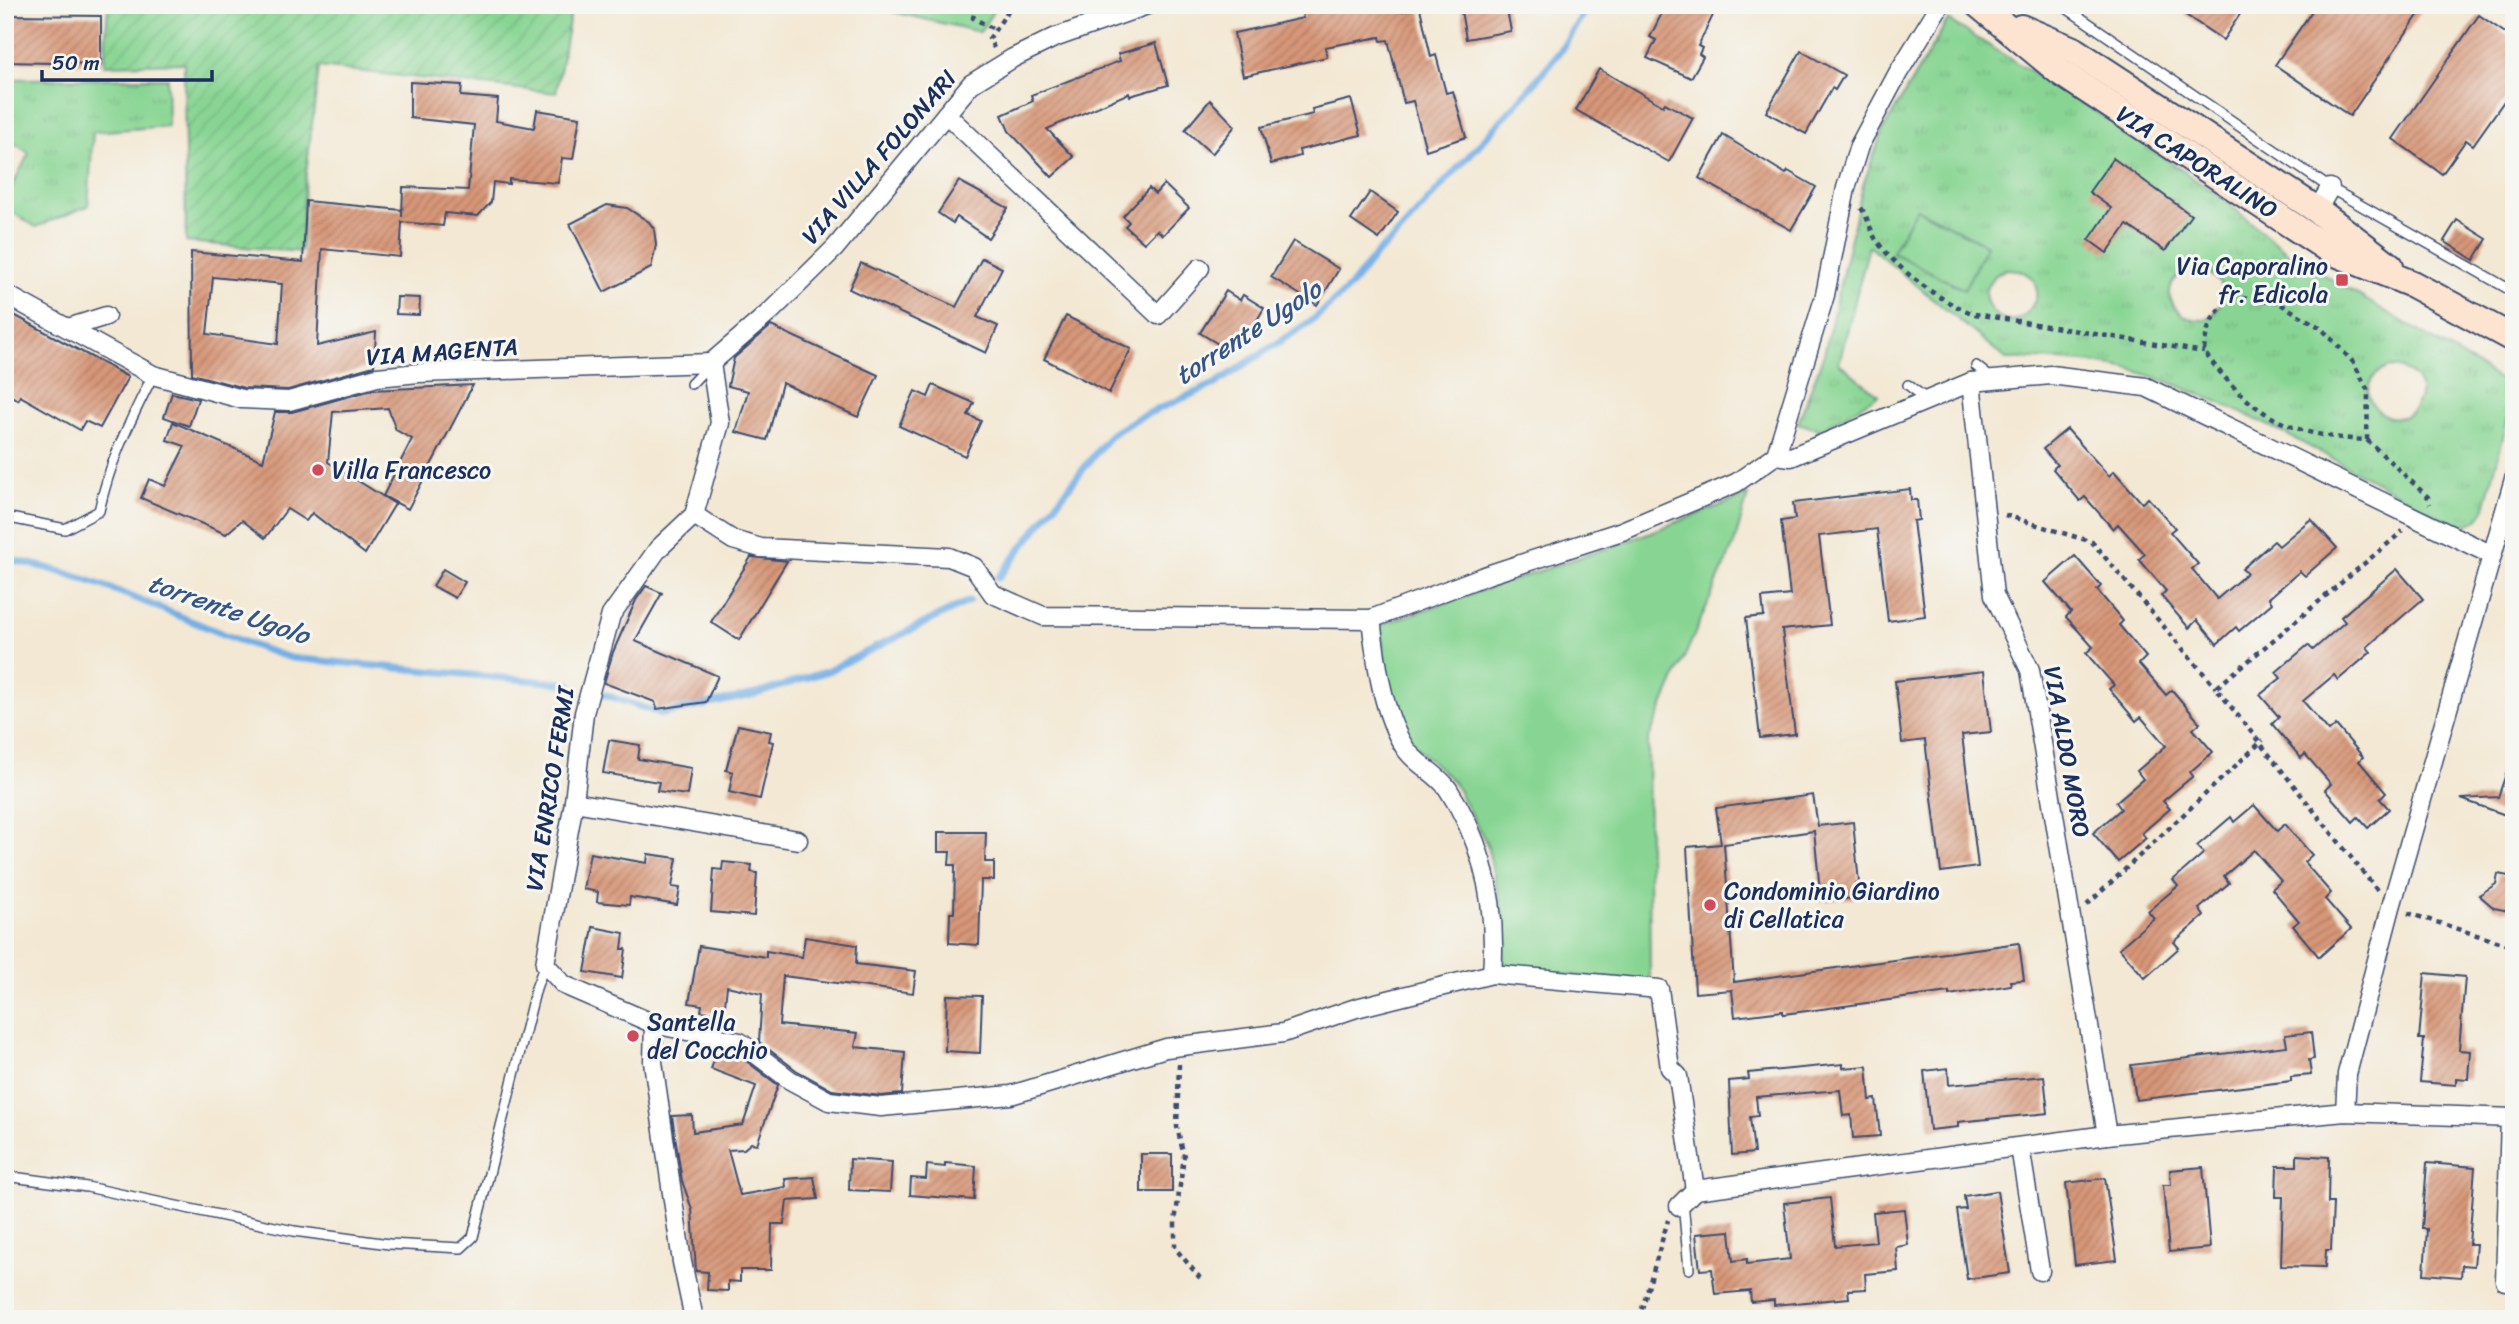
<svg xmlns="http://www.w3.org/2000/svg" width="2519" height="1324" viewBox="0 0 2519 1324" font-family="Sriracha,sans-serif">
	<defs>
		<pattern id="park-tufts" width="24" height="20" patternUnits="userSpaceOnUse" patternTransform="scale(1.75)"><rect width="24" height="20" fill="#88d593"/><path d="M3 7l-1-3M5 7V3M7 7l1-3M15 17l-1-3M17 17v-4M19 17l1-3" fill="none" stroke="#75b781"/></pattern>
		<pattern id="garden-furrows" width="10" height="10" patternUnits="userSpaceOnUse" patternTransform="scale(1.75)"><rect width="10" height="10" fill="#88d593"/><path d="M-1 1l2-2M0 10L10 0M9 11l2-2" fill="none" stroke="#75b781"/></pattern>
		<pattern id="building-hatch" width="6" height="6" patternUnits="userSpaceOnUse" patternTransform="scale(1.75)"><rect width="6" height="6" fill="#d89778"/><path d="M-1 1l2-2M0 6l6-6M5 7l2-2" fill="none" stroke="#ae7c66"/></pattern>
	</defs>
	<rect width="100%" height="100%" fill="#f6f6f2"/>
	<filter id="ink" filterUnits="userSpaceOnUse"><feTurbulence type="fractalNoise" baseFrequency=".0143" numOctaves="2"/><feDisplacementMap in="SourceGraphic" scale="14" xChannelSelector="R" yChannelSelector="G"/><feConvolveMatrix kernelMatrix="1 2 1 2 8 2 1 2 1" color-interpolation-filters="sRGB"/></filter>
	<filter id="wash" filterUnits="userSpaceOnUse"><feTurbulence type="fractalNoise" baseFrequency=".00686" numOctaves="4" result="noise"/><feDisplacementMap in="SourceGraphic" scale="28" xChannelSelector="R" yChannelSelector="G"/><feGaussianBlur stdDeviation="1.57" result="paint"/><feColorMatrix in="noise" values="0 0 0 0 0 0 0 0 0 0 0 0 0 0 0 0 0 1.4 0 .05"/><feComposite in="paint" operator="in"/></filter>
	<g filter="url(#wash)">
		<rect width="100%" height="100%" fill="#f3e8d3"/>
		<!-- grass -->
		<g fill="#88d593" stroke="#528278" stroke-width="2">
			<polygon points="1916,207 1987,245 1964,290 1892,252"/>
			<polygon points="1748,495 1734,544 1648,740 1650,982 1503,969 1505,929 1487,844 1453,781 1411,742 1387,680 1380,625 1622,543"/>
		</g>
		<!-- park -->
		<g fill="url(#park-tufts)" stroke="#528278" stroke-width="2" fill-rule="evenodd">
			<polygon points="851,5 997,5 980,32 881,9"/>
			<path d="M1948 20 2120 127 2219 196 2289 254 2506 383 2511 392 2512 402 2485 508C2477 523 2469 527 2452 523 2350 470 2249 407 2139 372 2104 361 2043 358 2006 359L1869 246 1839 363 1878 395 1820 430 1798 423 1824 354 1863 185 1883 130ZM1916 208 1987 245 1964 290 1892 252ZM2006 269C2070 271 2018 351 1990 308 1979 291 1990 276 2006 269ZM2191 269C2210 269 2229 283 2220 304 2202 347 2137 291 2191 269ZM2389 367C2408 367 2427 381 2418 402 2399 445 2336 389 2389 367Z"/>
			<polygon points="167,78 168,126 93,132 88,206 36,227 5,208 5,200 29,153 5,137 5,79"/>
		</g>
		<!-- garden -->
		<polygon fill="url(#garden-furrows)" stroke="#528278" stroke-width="2" points="108,5 572,5 556,93 319,67 304,190 301,252 186,242 184,63 104,65"/>
		<g fill="none" stroke-linecap="round" stroke-linejoin="round">
			<!-- stream -->
			<g stroke="#74afe5" stroke-width="7">
				<path d="M5 559C105 575 194 629 291 658L570 684"/>
				<polyline points="998,578 1110,435 1138,418 1215,384 1314,319 1349,288 1376,254 1395,237 1526,93 1561,50 1588,5"/>
				<polyline points="603,694 662,714 756,694 828,671 969,601"/>
			</g>
		</g>
		<g id="blocks">
			<!-- building -->
			<g fill="url(#building-hatch)" fill-rule="evenodd">
				<polygon points="1328,5 1401,5 1403,11 1420,8 1431,57 1436,55 1446,93 1453,91 1466,137 1426,150 1413,101 1404,103 1388,40 1381,41 1380,37 1325,47 1327,57 1243,76 1234,33 1303,18 1301,10"/>
				<polygon points="1460,5 1506,5 1511,31 1466,39"/>
				<polygon points="1666,5 1718,5 1698,46 1702,48 1699,54 1703,57 1691,78 1647,58 1656,40 1650,37"/>
				<polygon points="2171,5 2246,5 2223,40"/>
				<polygon points="2316,5 2425,5 2350,116 2275,65"/>
				<polygon points="5,15 101,16 101,64 5,62"/>
				<polygon points="2479,15 2514,39 2514,87 2473,145 2466,140 2442,174 2393,139"/>
				<polygon points="1156,43 1168,85 1130,96 1129,93 1047,129 1074,157 1052,177 1009,131 1002,115 1033,101 1031,95 1120,61 1118,54"/>
				<polygon points="1801,51 1844,75 1835,90 1832,88 1806,134 1766,112"/>
				<polygon points="1599,69 1663,106 1665,103 1693,118 1669,162 1576,110"/>
				<path d="M410 82 462 85 461 96 498 99 496 121 534 128 537 110 580 117 573 159 562 158 558 183 509 179V184L493 182 491 202 478 216 445 213 443 226 402 222 400 257 322 249 317 346 376 332 374 366 288 390 244 388 192 374 191 252 303 262 306 201 402 210V217L403 187 468 190 474 125 410 118ZM213 277 282 284 278 344 207 334Z"/>
				<polygon points="1351,99 1361,135 1299,150 1300,156 1271,164 1261,127 1313,114 1312,109"/>
				<polygon points="1210,100 1235,126 1212,154 1185,130"/>
				<polygon points="1723,135 1786,174 1788,171 1816,187 1791,230 1699,178"/>
				<polygon points="2113,158 2191,215 2165,251 2127,225 2107,253 2089,240 2111,208 2089,192"/>
				<polygon points="959,181 1008,208 988,238 957,217 953,223 938,213"/>
				<polygon points="1164,184 1189,208 1163,235 1157,230 1144,243 1125,226 1129,222 1123,216 1149,188 1155,194"/>
				<polygon points="1370,192 1398,212 1379,239 1351,220"/>
				<polygon points="607,205 627,208 649,222 654,229 656,245 651,268 604,292 570,224"/>
				<polygon points="2457,220 2487,239 2474,260 2444,241"/>
				<polygon points="1293,241 1339,269 1317,305 1271,277"/>
				<polygon points="982,258 1002,268 977,317 998,326 986,353 849,289 861,263 956,307"/>
				<polygon points="1226,291 1240,300 1243,295 1264,308 1245,341 1238,337 1230,351 1200,333"/>
				<polygon points="397,297 420,298 419,315 396,314"/>
				<polygon points="5,310 128,377 100,428 85,421 80,430 20,396 18,400 5,392"/>
				<polygon points="1066,316 1131,349 1109,393 1044,359"/>
				<polygon points="771,326 878,375 858,417 782,383 767,440 736,432 748,391 728,386 734,358"/>
				<polygon points="473,385 408,509 383,496 412,439 396,430 388,408 333,412 328,462 395,504 365,554 312,513 306,521 287,509 265,538 242,520 226,534 141,498 149,479 165,486 185,446 167,440 173,422 263,461 275,412 292,412 372,390"/>
				<polygon points="933,385 974,403 968,415 981,421 965,456 899,426 915,391 928,397"/>
				<polygon points="172,393 198,399 189,426 164,417"/>
				<polygon points="2067,429 2109,476 2114,471 2142,503 2148,498 2175,528 2170,532 2198,564 2192,569 2217,599 2247,573 2242,569 2274,541 2279,546 2311,519 2337,548 2305,576 2300,571 2269,598 2272,603 2239,631 2236,627 2217,644 2197,620 2189,628 2161,596 2166,591 2139,559 2145,554 2118,524 2113,529 2085,497 2080,501 2053,469 2057,465 2043,449"/>
				<polygon points="1910,489 1911,500 1917,500 1919,520 1913,521 1925,616 1888,621 1877,529 1819,536 1830,625 1782,630 1795,734 1760,738 1746,618 1764,616 1762,598 1790,595 1781,521 1795,519 1793,503"/>
				<polygon points="2075,556 2101,586 2097,590 2123,621 2119,625 2146,657 2139,664 2166,695 2172,690 2200,723 2193,729 2213,752 2190,772 2193,776 2163,801 2170,809 2142,833 2146,838 2118,862 2093,833 2121,809 2116,802 2143,779 2137,771 2166,746 2141,717 2136,721 2109,689 2114,685 2086,653 2093,647 2066,617 2071,612 2045,582"/>
				<polygon points="751,557 787,561 739,640 711,622"/>
				<polygon points="443,569 465,582 455,598 433,586"/>
				<polygon points="2397,569 2423,599 2367,647 2371,652 2338,680 2334,675 2303,701 2329,731 2336,725 2363,757 2359,761 2386,793 2380,799 2389,809 2368,828 2358,817 2353,822 2325,790 2331,784 2305,754 2301,758 2272,724 2279,717 2260,695 2281,678 2276,672 2308,645 2313,650 2345,622 2341,617"/>
				<polygon points="646,586 662,593 635,641 718,676 706,702 657,709 655,702 604,683 613,652 636,600"/>
				<polygon points="1984,671 1991,732 1962,735 1978,867 1941,872 1925,740 1902,743 1895,681"/>
				<polygon points="738,725 771,732 769,741 773,742 760,799 729,792 733,772 726,770"/>
				<polygon points="609,740 640,745 638,759 691,768 687,795 657,791 659,782 603,773"/>
				<polygon points="2511,760 2514,760 2514,818 2461,799 2498,797"/>
				<polygon points="1813,795 1818,826 1853,822 1859,883 1855,884 1856,898 1821,901 1814,831 1724,844 1734,982 2019,943 2024,980 2010,981 2011,985 1949,995 1949,992 1807,1011 1783,1014 1783,1011 1735,1017 1732,990 1695,993 1687,847 1721,844 1716,808"/>
				<polygon points="2254,805 2277,831 2285,824 2312,855 2304,862 2331,893 2325,899 2351,929 2319,957 2293,926 2299,921 2272,889 2281,881 2254,850 2224,876 2229,883 2199,909 2204,916 2174,942 2179,948 2145,978 2119,948 2154,918 2148,911 2178,886 2173,880 2204,853 2197,846 2231,817 2234,822"/>
				<polygon points="938,832 986,832 985,862 994,862 994,880 981,880 979,945 949,943 950,913 954,913 955,865 949,865 950,852 938,852"/>
				<polygon points="590,853 647,863 648,854 677,858 672,887 680,888 677,905 630,897 629,905 597,902 598,892 583,889"/>
				<polygon points="723,862 752,865 751,872 757,873 754,916 711,912 714,869 722,870"/>
				<polygon points="2498,874 2514,877 2514,912 2494,908 2479,895 2496,884"/>
				<polygon points="593,927 624,933 622,949 626,949 622,978 585,972"/>
				<polygon points="805,937 857,945 856,964 916,971 913,993 783,976 779,1025 858,1033 855,1047 905,1052 902,1094 881,1096 832,1090 796,1070 759,1042 762,994 727,986 724,1014 701,1011 702,1005 689,1003 699,946 766,957 766,951 802,957"/>
				<polygon points="2425,973 2465,977 2459,1050 2470,1051 2468,1079 2456,1078 2456,1085 2420,1082 2424,1039 2419,1039"/>
				<polygon points="947,995 982,996 980,1053 945,1051"/>
				<polygon points="2311,1032 2314,1059 2309,1060 2311,1075 2291,1077 2291,1081 2136,1100 2131,1065 2287,1046 2285,1035"/>
				<polygon points="718,1049 737,1054 778,1085 757,1144 751,1143 744,1149 728,1150 740,1195 786,1187 785,1179 814,1177 818,1199 787,1201 784,1224 772,1224 771,1270 740,1270 740,1282 728,1281 728,1291 707,1290 708,1272 696,1271 692,1209 682,1181 672,1116 692,1115 693,1132 743,1125 756,1086 711,1069"/>
				<polygon points="1843,1064 1843,1068 1867,1066 1870,1100 1876,1099 1880,1136 1853,1138 1851,1115 1843,1116 1840,1090 1756,1097 1758,1116 1750,1117 1754,1153 1732,1155 1729,1081 1749,1079 1748,1073"/>
				<polygon points="1948,1068 1949,1085 2044,1076 2048,1113 1958,1122 1958,1127 1930,1130 1924,1071"/>
				<rect x="1141" y="1154" width="31" height="38"/>
				<polygon points="2297,1155 2329,1157 2328,1203 2333,1203 2331,1250 2326,1250 2325,1267 2281,1266 2283,1197 2276,1197 2277,1166 2297,1166"/>
				<polygon points="850,1159 892,1162 890,1192 849,1190"/>
				<polygon points="945,1163 976,1166 974,1200 910,1195 911,1178 926,1179 927,1165 945,1167"/>
				<polygon points="2427,1163 2475,1167 2469,1244 2476,1244 2474,1266 2462,1265 2461,1277 2424,1274 2427,1229 2422,1229"/>
				<polygon points="2203,1167 2210,1248 2169,1252 2163,1185 2171,1185 2170,1170"/>
				<polygon points="2105,1178 2117,1260 2075,1265 2066,1183"/>
				<polygon points="1997,1191 2010,1273 1967,1279 1957,1210 1966,1209 1964,1196"/>
				<polygon points="1830,1198 1835,1246 1876,1242 1873,1212 1904,1209 1908,1245 1896,1247 1898,1271 1865,1274 1866,1289 1848,1290 1849,1298 1774,1305 1774,1300 1751,1302 1750,1291 1715,1294 1712,1269 1700,1270 1696,1234 1730,1231 1733,1261 1747,1259 1747,1264 1790,1259 1784,1203"/>
			</g>
		</g>
	</g>
	<g filter="url(#ink)">
		<use href="#blocks" fill-opacity="0" stroke="#3b4b70" stroke-width="2"/>
		<g fill="none" stroke-linecap="round" stroke-linejoin="round">
			<!-- lane casing -->
			<g stroke="#3b4b70" stroke-width="12">
				<g id="lane">
					<polyline points="2062,5 2330,188 2514,292"/>
					<polyline points="1976,366 1992,379"/>
					<polyline points="691,384 710,364"/>
					<polyline points="1908,385 1928,400"/>
					<path d="M5 517 65 529 99 511C111 457 129 424 153 375"/>
					<polyline points="5,1176 87,1187 294,1231 389,1244 461,1248 473,1237 536,988 545,964"/>
					<polyline points="1683,1202 1689,1269"/>
				</g>
			</g>
			<!-- street casing -->
			<g stroke="#3b4b70" stroke-width="21">
				<g id="street">
					<polyline points="946,114 1158,315 1200,268"/>
					<polyline points="2317,210 2330,188"/>
					<polyline points="5,294 153,375 242,399 289,401 377,377 419,373 711,363"/>
					<polyline points="68,328 106,316"/>
					<polyline points="711,363 720,423 694,515 658,549 611,615 584,713 574,802 545,964 564,985 654,1024 740,1042 790,1080 829,1101 881,1107 1011,1095 1166,1048 1283,1033 1356,1008 1492,974 1659,989 1670,1068 1678,1076 1695,1190 2107,1135 2345,1112 2514,1118"/>
					<polyline points="711,363 771,311 835,248 971,84 1013,58 1054,38 1147,5"/>
					<polyline points="1776,455 1791,457 1971,382"/>
					<polyline points="694,515 733,540 761,548 949,557 974,567 993,594 1043,616 1371,619 1487,575 1622,531 1736,483 1776,455 1825,295 1846,188 1859,146 1898,73 1940,5"/>
					<path d="M1371 619C1376 660 1382 713 1405 748 1415 764 1437 773 1448 789 1484 844 1497 908 1492 974"/>
					<polyline points="574,802 798,840"/>
					<polyline points="654,1024 653,1062 682,1262 693,1314"/>
					<polyline points="2345,1112 2347,1074 2391,907 2514,479"/>
					<polyline points="2107,1135 2030,670 1994,595 1971,382 2051,375 2146,387 2490,554"/>
					<polyline points="2020,1147 2040,1271"/>
					<polyline points="1679,1206 1695,1190"/>
					<polyline points="2505,1281 2510,1118"/>
				</g>
			</g>
			<!-- secondary casing -->
			<g stroke="#3b4b70" stroke-width="30">
				<g id="secondary">
					<polyline points="1979,5 2060,72 2331,251 2412,284 2514,339"/>
					<polyline points="2021,28 2073,50 2317,210 2390,266"/>
				</g>
			</g>
			<!-- path -->
			<g stroke="#3b4b70" stroke-width="4.5" stroke-dasharray="5 5" stroke-linecap="butt">
				<polyline points="976,5 973,18 996,30"/>
				<polyline points="994,48 989,39 1012,5"/>
				<path d="M1861 208C1868 217 1870 229 1875 238 1893 267 1943 304 1975 314L2204 352"/>
				<path d="M2232 297 2277 302 2321 328 2354 363 2368 391 2367 440C2287 436 2252 415 2204 352 2206 326 2212 315 2232 297Z"/>
				<polyline points="2367,440 2428,497 2430,504"/>
				<polyline points="2005,515 2092,542 2216,688"/>
				<polyline points="2377,890 2216,688 2403,531"/>
				<polyline points="2087,905 2263,740"/>
				<polyline points="2408,913 2514,947"/>
				<polyline points="1179,1064 1177,1127 1184,1156 1175,1222 1175,1248 1200,1278"/>
				<polyline points="1639,1319 1668,1220"/>
			</g>
			<!-- lane -->
			<use href="#lane" stroke="#fff" stroke-width="9"/>
			<!-- street -->
			<use href="#street" stroke="#fff" stroke-width="18"/>
			<!-- secondary -->
			<use href="#secondary" stroke="#fde4d0" stroke-width="26"/>
		</g>
	</g>
	<!-- markers -->
	<g fill="#d1495b" stroke="#f6f6f2" stroke-width="2.5">
		<rect x="2335" y="273" width="14" height="14" rx="3.5"/>
		<circle cx="318" cy="470" r="7"/>
		<circle cx="1710" cy="905" r="7"/>
		<circle cx="633" cy="1036" r="7"/>
	</g>
	<g text-anchor="middle" dominant-baseline="central" stroke-width="6" stroke-linejoin="round" paint-order="stroke">
		<!-- street labels -->
		<g font-size="24" fill="#1b2f5e" stroke="#f6f6f2">
			<text transform="translate(879 157) rotate(-49)">VIA VILLA FOLONARI</text>
			<text transform="translate(2197 162) rotate(33)">VIA CAPORALINO</text>
			<text transform="translate(442 352) rotate(-4)">VIA MAGENTA</text>
			<text transform="translate(2067 752) rotate(80)">VIA ALDO MORO</text>
			<text transform="translate(550 789) rotate(-81)">VIA ENRICO FERMI</text>
		</g>
		<!-- poi labels -->
		<g font-size="24" fill="#1b2f5e" stroke="#f6f6f2" text-anchor="start">
			<text x="2328" y="266" text-anchor="end">Via Caporalino<tspan x="2328" dy="28">fr. Edicola</tspan></text>
			<text x="332" y="470">Villa Francesco</text>
			<text x="1724" y="891">Condominio Giardino<tspan x="1724" dy="28">di Cellatica</tspan></text>
			<text x="647" y="1022">Santella<tspan x="647" dy="28">del Cocchio</tspan></text>
		</g>
		<!-- water labels -->
		<g font-size="26" font-style="italic" fill="#365586" stroke="#f6f6f2">
			<text transform="translate(1248 332) rotate(-33)">torrente Ugolo</text>
			<text transform="translate(229 609) rotate(19)">torrente Ugolo</text>
		</g>
	</g>
	<!-- margin -->
	<rect width="2519" height="1324" fill="none" stroke="#f6f6f2" stroke-width="28"/>
	<!-- scale -->
	<path d="M42 70v10h170v-10" fill="none" stroke="#1b2f5e" stroke-width="3.5"/>
	<text x="52" y="70" font-size="21" fill="#1b2f5e" stroke="#f6f6f2" stroke-width="5" paint-order="stroke">50 m</text>
</svg>
